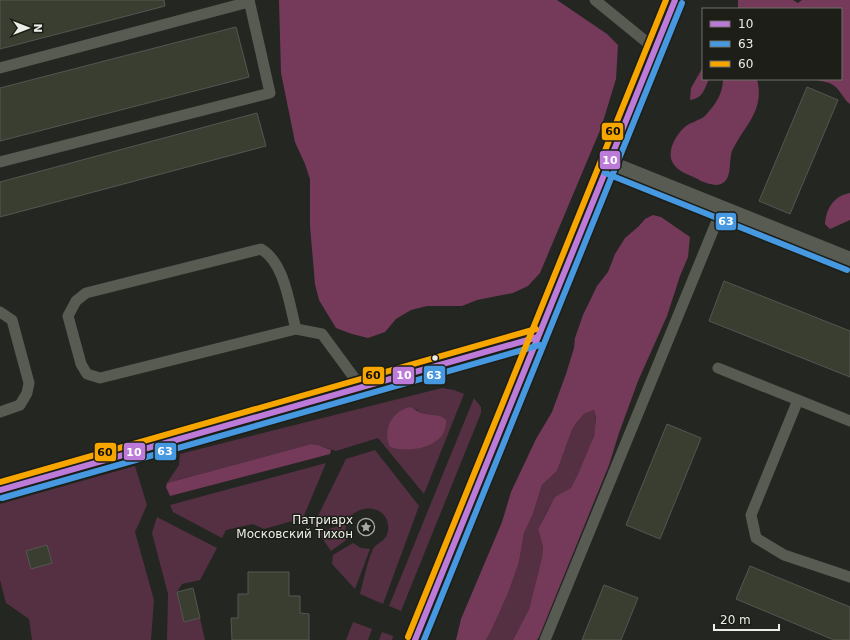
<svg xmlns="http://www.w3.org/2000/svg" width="850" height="640" viewBox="0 0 850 640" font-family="'DejaVu Sans',sans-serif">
	<rect width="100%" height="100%" fill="#242622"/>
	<!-- green -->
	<g fill="#543042" fill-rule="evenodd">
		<path d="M442 388 454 390 464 394 424 494 378 438 336 451 318 445 311 444 167 483 179 465 180 454ZM416 409 421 413 434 415 442 432C430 452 411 447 390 447L387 433Z"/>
		<polygon points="474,398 481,407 481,413 401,611 389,606"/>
		<path d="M594 410C601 434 582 466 571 489 553 495 546 513 538 529L543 547 542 557 529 609 513 640H486L492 629 509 591 519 562 524 533 533 514 542 485 557 471 572 430 577 422 584 414Z"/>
		<path d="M375 450 419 506 383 604 360 594C364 579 367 562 373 549 377 542 386 542 388 531 391 509 366 502 352 515L313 526 346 459Z"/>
		<polygon points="326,463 303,518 264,529 253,524 226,530 222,538 173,512 170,505"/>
		<polygon points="135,466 147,505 135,532 154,600 151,640 32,640 29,619 6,603 0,580 0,504"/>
		<polygon points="157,517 217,548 200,580 182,584 177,592 184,622 200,618 205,640 167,640 168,594 152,533"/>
		<polygon points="346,524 345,532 349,538 331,551 318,532"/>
		<polygon points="353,543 361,548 370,549 355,589 332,564 333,555"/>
		<polygon points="353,622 372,629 368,640 346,640"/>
		<polygon points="382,632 393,636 392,640 379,640"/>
	</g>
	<!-- forest -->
	<g fill="#753a59">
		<polygon points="279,0 557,0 607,34 618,45 616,79 601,128 540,273 528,286 513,293 477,300 462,306 427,306 411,310 396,319 385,332 368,338 352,334 336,328 319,300 315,284 310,226 310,179 305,164 295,142 281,73"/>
		<path d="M738 0H793L798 3 802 0H850V104C843 99 840 89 833 85 828 81 821 82 815 79H841V9H738Z"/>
		<path d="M703 67V79H709C704 90 703 98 690 100L691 88Z"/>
		<path d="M723 79H757C765 111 745 124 732 151 728 162 734 185 715 185 710 184 706 183 701 181 692 175 682 174 675 166 664 154 676 134 686 126 692 122 700 120 705 116 715 105 723 94 723 79Z"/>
		<path d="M850 193V220L830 229 825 224C826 208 834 196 850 193Z"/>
		<polygon points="653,215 661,217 690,237 688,257 680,276 667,316 638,381 619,433 609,465 539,637 537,640 513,640 529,609 542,557 543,547 538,529 555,497 571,488 579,472 594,436 596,418 594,410 584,414 577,422 572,430 557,471 542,485 533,514 524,533 519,562 509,591 492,629 486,640 456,640 461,619 502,522 511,492 536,439 552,412 566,374 574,348 575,338 583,315 597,286 608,272 615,254 625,238 639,226 645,219"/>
		<path d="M410 407 421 413 440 416 446 420C448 447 410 454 390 447 382 430 392 411 410 407Z"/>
		<polygon points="311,444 318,445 331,450 330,454 170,496 166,487 167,483"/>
	</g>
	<!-- building -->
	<g fill="#3a3e30" stroke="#545652">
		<polygon points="0,0 164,0 165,6 0,49"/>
		<polygon points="236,27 249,77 0,141 0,88"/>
		<polygon points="807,87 838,100 790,214 759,201"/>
		<polygon points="257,113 266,146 0,217 0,182"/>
		<polygon points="724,281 850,331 850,377 709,321"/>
		<polygon points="667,424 701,438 660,539 626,525"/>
		<polygon points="47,545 52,563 31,569 26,551"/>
		<polygon points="750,566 850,607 850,640 834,640 736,599"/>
		<polygon points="248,572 289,572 289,596 300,596 300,613 309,614 309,640 232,640 231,618 238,618 238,594 248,594"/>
		<polygon points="604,585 638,598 621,640 582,640"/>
		<polygon points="193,588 200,618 184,622 177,592"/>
	</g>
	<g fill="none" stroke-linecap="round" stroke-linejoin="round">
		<!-- lane -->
		<g stroke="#585b51" stroke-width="11">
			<polyline points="595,0 655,49"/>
			<polyline points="0,68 249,2"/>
			<polyline points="0,162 270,93 249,0"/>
			<polyline points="0,312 12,320 29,383 27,393 20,405 0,412"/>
			<path d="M296 329C289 304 285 263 261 249L86 293 76 301 68 316 81 364 87 374 100 378 296 329 322 334 361 387"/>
			<polyline points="718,368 850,421"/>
			<polyline points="798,400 751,515 756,538 784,555 850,577"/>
			<polyline points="545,640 721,211"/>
		</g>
		<!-- street -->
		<polyline stroke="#585b51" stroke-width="22" points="608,166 850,263"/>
		<!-- secondary -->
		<g stroke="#62665a" stroke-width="22">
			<polyline points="0,490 538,337"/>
			<polyline points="415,640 675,0"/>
		</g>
		<!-- bus-1 casing -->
		<g stroke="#1c1e17" stroke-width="9">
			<g id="bus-1">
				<polyline points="0,490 538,337"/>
				<polyline points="415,640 675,0"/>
			</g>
		</g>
		<!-- bus-2 casing -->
		<g stroke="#1c1e17" stroke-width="9">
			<g id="bus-2">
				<polyline points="605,173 847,270"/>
				<polyline points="2,498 540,345"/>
				<polyline points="424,640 682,3"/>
			</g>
		</g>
		<!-- bus-3 casing -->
		<g stroke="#1c1e17" stroke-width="9">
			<g id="bus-3">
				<polyline points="0,482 536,329"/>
				<polyline points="408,637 666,0"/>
			</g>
		</g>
		<!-- bus-1 -->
		<use href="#bus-1" stroke="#bd7bd9" stroke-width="6"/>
		<!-- bus-2 -->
		<use href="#bus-2" stroke="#4699e1" stroke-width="6"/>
		<!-- bus-3 -->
		<use href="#bus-3" stroke="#f7a600" stroke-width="6"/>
	</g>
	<!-- icons -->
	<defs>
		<g id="sight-ring" transform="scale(0.9)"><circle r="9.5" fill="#1c1e17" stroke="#a6a8a3" stroke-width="1.5"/><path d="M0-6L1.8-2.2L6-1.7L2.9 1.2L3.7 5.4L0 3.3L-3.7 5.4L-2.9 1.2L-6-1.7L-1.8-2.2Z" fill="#a6a8a3"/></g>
	</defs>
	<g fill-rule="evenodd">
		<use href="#sight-ring" x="366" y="527"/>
	</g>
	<!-- markers -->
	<circle fill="#eceee9" stroke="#1c1e17" stroke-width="1.5" cx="435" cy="358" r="3.5"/>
	<g text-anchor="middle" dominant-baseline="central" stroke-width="3" stroke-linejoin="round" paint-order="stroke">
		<!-- poi labels -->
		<g font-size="12" fill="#eceee9" stroke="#1c1e17" text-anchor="end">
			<text x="353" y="520">Патриарх<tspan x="353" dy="14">Московский Тихон</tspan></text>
		</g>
	</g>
	<g stroke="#1c1e17" stroke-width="1.5">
		<rect x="601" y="122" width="23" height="19" rx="4" fill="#f7a600"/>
		<rect x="599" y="150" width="22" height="20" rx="4" fill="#bd7bd9"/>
		<rect x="715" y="212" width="22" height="19" rx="4" fill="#4699e1"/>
		<rect x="423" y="365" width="23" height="20" rx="4" fill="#4699e1"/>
		<rect x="392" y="366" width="23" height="19" rx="4" fill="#bd7bd9"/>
		<rect x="362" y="366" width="23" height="19" rx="4" fill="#f7a600"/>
		<rect x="154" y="442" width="23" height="19" rx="4" fill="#4699e1"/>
		<rect x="123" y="442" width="23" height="19" rx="4" fill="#bd7bd9"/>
		<rect x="94" y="442" width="23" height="20" rx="4" fill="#f7a600"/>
	</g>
	<g font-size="11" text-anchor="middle" font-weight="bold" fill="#fff">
		<text x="610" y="164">10</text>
		<text x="726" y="225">63</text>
		<text x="434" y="379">63</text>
		<text x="404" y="379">10</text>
		<text x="165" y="455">63</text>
		<text x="134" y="456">10</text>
	</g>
	<g font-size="11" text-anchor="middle" font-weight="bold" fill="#111">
		<text x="613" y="135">60</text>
		<text x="373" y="379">60</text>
		<text x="105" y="456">60</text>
	</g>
	<!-- legend -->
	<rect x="702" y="8" width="140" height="72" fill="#1c1e17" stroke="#6f716b"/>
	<rect x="710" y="21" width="20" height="6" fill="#bd7bd9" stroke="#6f716b"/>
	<text x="738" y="28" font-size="12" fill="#eceee9">10</text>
	<rect x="710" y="41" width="20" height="6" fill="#4699e1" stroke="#6f716b"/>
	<text x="738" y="48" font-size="12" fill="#eceee9">63</text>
	<rect x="710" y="61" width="20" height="6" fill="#f7a600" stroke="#6f716b"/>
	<text x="738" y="68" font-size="12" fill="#eceee9">60</text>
	<!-- north arrow -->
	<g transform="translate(28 28) rotate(90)" stroke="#1c1e17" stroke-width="3" paint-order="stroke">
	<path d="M0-3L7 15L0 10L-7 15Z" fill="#eceee9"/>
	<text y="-6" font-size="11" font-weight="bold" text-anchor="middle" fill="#eceee9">N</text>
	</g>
	<!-- scale -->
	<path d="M714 624v6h65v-6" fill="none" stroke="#eceee9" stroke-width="2"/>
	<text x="720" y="624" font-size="12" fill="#eceee9" stroke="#1c1e17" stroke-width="3" paint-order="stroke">20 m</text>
</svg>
